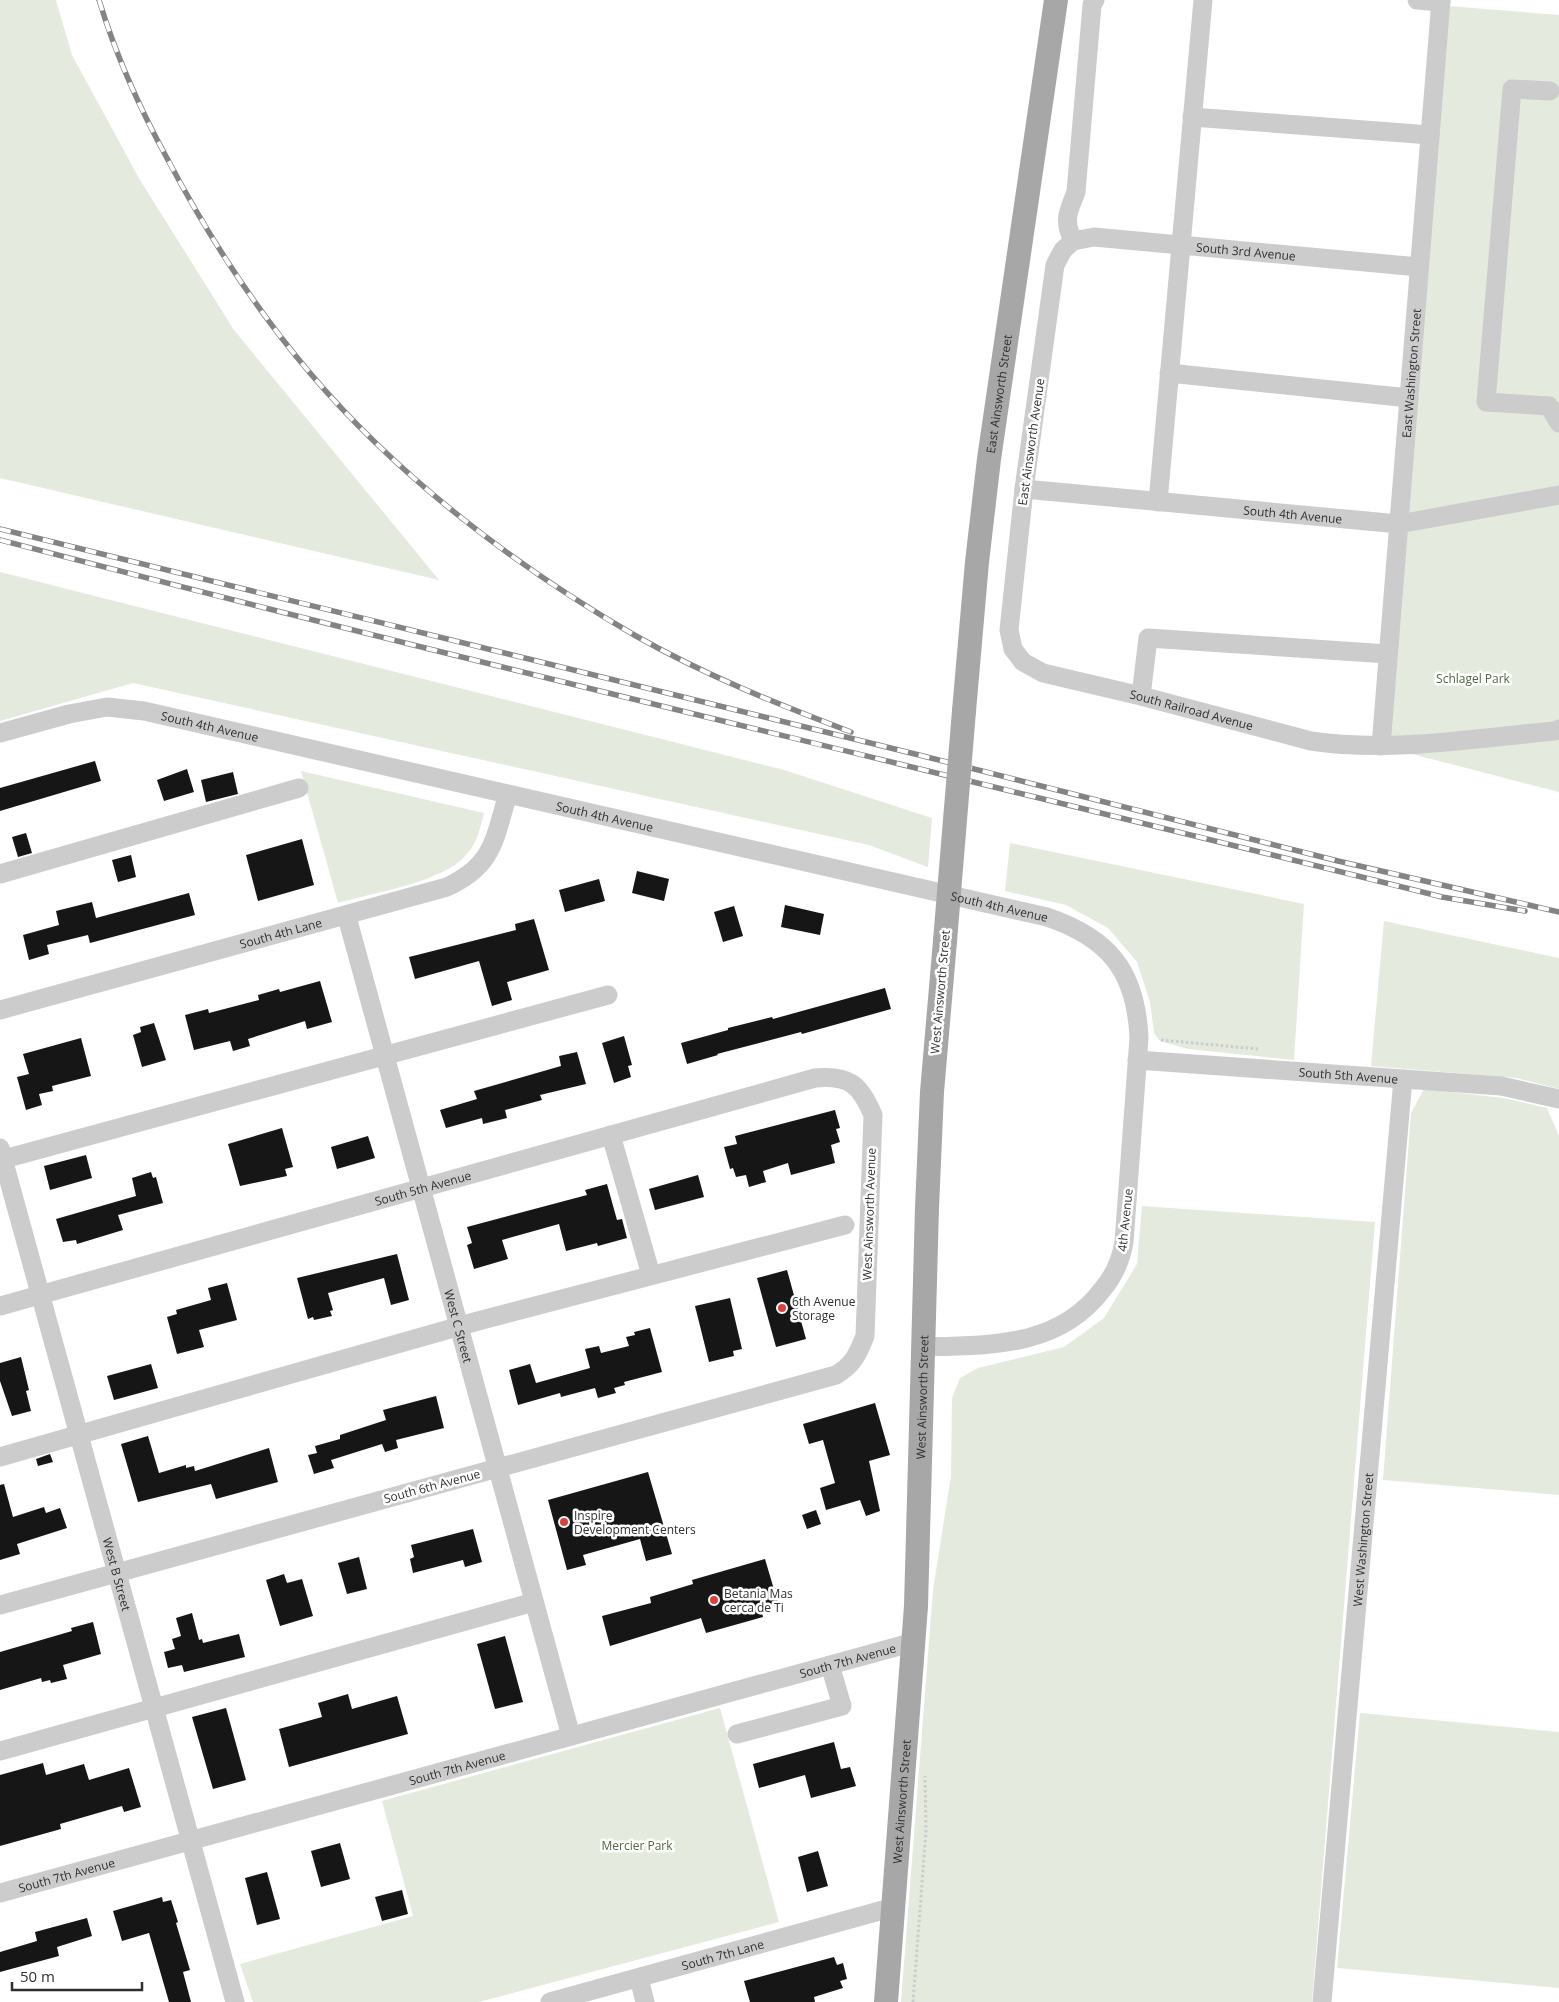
<svg xmlns="http://www.w3.org/2000/svg" width="1559" height="2002" viewBox="0 0 1559 2002" font-family="'Open Sans',sans-serif">
	<rect width="100%" height="100%" fill="#fff"/>
	<!-- green -->
	<g fill="#e4ebde">
		<polygon points="0,0 56,0 72,55 140,180 234,330 439,580 0,478"/>
		<polygon points="1449,6 1559,15 1559,792 1381,746"/>
		<polygon points="0,572 784,770 932,818 928,867 869,845 133,683 0,721"/>
		<path d="M301 771 484 813C480 829 477 843 466 855 444 882 372 893 338 903Z"/>
		<polygon points="1010,843 1304,904 1294,1060 1188,1049 1160,1041 1154,1033 1150,1002 1137,962 1108,928 1066,905 1005,891"/>
		<polygon points="1384,921 1559,958 1559,1089 1516,1078 1371,1066"/>
		<polygon points="1424,1089 1504,1098 1547,1108 1559,1136 1559,1495 1383,1480 1411,1113"/>
		<polygon points="1142,1206 1375,1222 1312,2002 901,2002 933,1590 951,1476 952,1398 960,1378 978,1368 1064,1347 1104,1318 1137,1264"/>
		<polygon points="720,1708 779,1922 479,2002 253,2002 240,1964 413,1916 382,1801"/>
		<polygon points="1360,1713 1559,1732 1559,1988 1337,1968"/>
	</g>
	<!-- building -->
	<g fill="#161616">
		<polygon points="95,761 101,781 0,811 0,788"/>
		<polygon points="187,769 194,792 164,801 157,780"/>
		<polygon points="233,772 238,794 206,802 201,780"/>
		<polygon points="26,833 32,853 18,857 12,837"/>
		<polygon points="302,839 314,885 258,901 246,855"/>
		<polygon points="131,855 136,877 118,882 112,860"/>
		<polygon points="637,871 669,879 664,901 632,893"/>
		<polygon points="599,879 605,901 565,912 559,890"/>
		<polygon points="189,893 195,915 90,943 88,935 47,945 49,954 29,960 23,935 59,925 56,911 92,902 96,918"/>
		<polygon points="785,905 824,914 820,935 781,927"/>
		<polygon points="734,906 743,936 723,942 714,912"/>
		<polygon points="534,919 549,970 507,982 512,1000 492,1006 479,961 415,979 409,957 516,930 515,924"/>
		<polygon points="320,981 332,1022 307,1029 305,1021 248,1039 250,1046 233,1051 230,1041 194,1050 185,1015 208,1009 209,1013 259,1000 258,995 279,989 280,992"/>
		<polygon points="885,988 891,1009 802,1034 801,1032 717,1054 718,1055 687,1064 681,1043 728,1030 728,1028 772,1017 773,1019"/>
		<polygon points="154,1023 166,1060 142,1067 133,1035 141,1032 140,1027"/>
		<polygon points="624,1036 632,1065 628,1066 631,1077 614,1083 602,1043"/>
		<polygon points="81,1038 91,1076 52,1086 53,1091 39,1094 42,1105 26,1110 17,1077 29,1074 23,1054"/>
		<polygon points="577,1052 586,1084 540,1095 542,1100 505,1110 507,1118 483,1124 482,1118 446,1128 440,1110 477,1099 474,1091 561,1066 559,1056"/>
		<polygon points="835,1110 840,1128 836,1129 840,1142 831,1145 835,1163 791,1175 788,1163 763,1171 766,1182 749,1187 746,1175 736,1177 733,1168 730,1169 724,1147 737,1144 735,1136"/>
		<polygon points="282,1128 293,1167 285,1169 287,1176 240,1186 228,1144"/>
		<polygon points="368,1136 375,1158 337,1169 331,1147"/>
		<polygon points="86,1155 92,1178 50,1190 44,1166"/>
		<polygon points="151,1172 153,1178 156,1177 163,1203 118,1215 123,1230 77,1244 76,1240 63,1242 56,1219 136,1196 132,1178"/>
		<polygon points="698,1175 704,1197 655,1210 649,1189"/>
		<polygon points="607,1184 617,1220 622,1219 627,1238 598,1246 597,1243 566,1251 559,1224 502,1240 508,1259 474,1269 467,1245 472,1243 467,1227 587,1195 585,1190"/>
		<polygon points="397,1254 409,1300 391,1305 384,1278 328,1293 333,1310 330,1311 332,1316 314,1320 313,1317 308,1319 297,1278"/>
		<polygon points="787,1270 806,1339 776,1347 757,1278"/>
		<polygon points="227,1283 237,1320 199,1330 204,1347 177,1354 167,1317 177,1314 176,1310 211,1300 208,1288"/>
		<polygon points="730,1298 742,1349 733,1351 734,1356 709,1362 695,1306"/>
		<polygon points="650,1328 662,1372 624,1382 625,1385 614,1388 616,1393 598,1398 595,1388 561,1397 560,1393 518,1405 509,1370 530,1364 536,1383 590,1368 585,1349 599,1346 601,1353 629,1346 626,1337 635,1335 634,1332"/>
		<polygon points="21,1357 29,1390 26,1391 31,1411 12,1416 0,1381 0,1363"/>
		<polygon points="151,1364 158,1388 114,1400 107,1376"/>
		<polygon points="436,1396 444,1428 396,1440 398,1448 385,1452 382,1444 331,1460 334,1468 314,1474 308,1455 317,1453 315,1446 340,1439 340,1435 386,1420 383,1410"/>
		<polygon points="875,1403 890,1455 869,1461 880,1511 866,1516 860,1500 826,1510 820,1488 835,1483 823,1440 809,1444 803,1424"/>
		<polygon points="148,1436 159,1473 186,1465 186,1468 194,1466 195,1471 269,1448 278,1482 216,1499 211,1484 138,1502 121,1444"/>
		<polygon points="50,1454 53,1462 38,1466 36,1459"/>
		<polygon points="648,1472 672,1554 646,1561 640,1539 583,1555 586,1565 567,1570 548,1500"/>
		<polygon points="4,1484 13,1517 44,1507 46,1513 60,1508 67,1528 17,1544 20,1554 0,1560 0,1485"/>
		<polygon points="816,1510 821,1524 807,1529 802,1515"/>
		<polygon points="473,1529 482,1562 465,1567 463,1560 413,1573 410,1559 414,1557 411,1545"/>
		<polygon points="359,1557 367,1589 347,1594 338,1563"/>
		<polygon points="765,1559 778,1603 761,1608 763,1617 706,1633 701,1618 610,1646 602,1616 651,1603 650,1597 693,1584 692,1580"/>
		<polygon points="284,1574 287,1583 302,1579 313,1616 280,1626 266,1580"/>
		<polygon points="192,1613 199,1640 202,1639 203,1643 239,1634 245,1657 184,1672 182,1665 168,1668 164,1652 175,1649 172,1639 181,1636 176,1618"/>
		<polygon points="93,1622 101,1654 63,1665 67,1679 51,1683 50,1680 42,1682 41,1678 0,1690 0,1652 72,1631 71,1628"/>
		<polygon points="505,1636 523,1702 495,1709 477,1644"/>
		<polygon points="348,1694 352,1709 397,1696 408,1734 289,1767 279,1729 322,1717 318,1703"/>
		<polygon points="226,1708 246,1780 213,1789 192,1717"/>
		<polygon points="834,1742 841,1769 850,1767 856,1786 811,1798 805,1775 759,1788 753,1764"/>
		<polygon points="43,1763 46,1775 84,1764 89,1780 129,1768 141,1807 124,1812 122,1806 60,1824 61,1829 0,1846 0,1775"/>
		<polygon points="340,1843 350,1879 321,1887 311,1851"/>
		<polygon points="818,1851 828,1886 807,1892 798,1857"/>
		<polygon points="267,1872 280,1919 257,1925 245,1878"/>
		<polygon points="402,1890 408,1914 382,1921 375,1897"/>
		<polygon points="162,1897 163,1902 171,1900 178,1922 176,1923 190,1970 183,1972 191,2002 169,2002 149,1933 122,1941 113,1911"/>
		<polygon points="87,1918 92,1936 57,1947 59,1956 0,1972 0,1952 37,1941 35,1932"/>
		<polygon points="834,1957 837,1965 843,1963 847,1979 840,1981 843,1988 814,1997 815,2002 750,2002 744,1981"/>
	</g>
	<g fill="none" stroke-linecap="round" stroke-linejoin="round">
		<!-- path -->
		<g stroke="#ccc" stroke-width="3" stroke-dasharray="2.5 2.5" stroke-linecap="butt">
			<polyline points="1161,1040 1258,1049"/>
			<polyline points="913,2002 926,1831 925,1776"/>
		</g>
		<!-- minor -->
		<g stroke="#ccc" stroke-width="19">
			<polyline points="1417,0 1441,2"/>
			<polyline points="1550,91 1512,89 1486,402 1549,406 1559,423"/>
			<polyline points="1192,117 1430,135"/>
			<path id="s1" d="M1073 241 1063 250 1055 265 1024 489 1009 630 1013 649 1023 662 1043 673 1141 696 1311 741C1392 753 1475 738 1556 731L1559 729"/>
			<path id="s2" d="M1073 241 1094 237 1419 267"/>
			<path d="M1073 241C1063 219 1068 213 1076 192L1092 5 1095 0"/>
			<polyline points="1169,373 1409,398"/>
			<path id="s3" d="M1024 489 1399 524 1559 495"/>
			<polyline points="1158,502 1203,0"/>
			<polyline points="1141,696 1148,638 1388,654"/>
			<path id="s4" d="M0 733 69 714 107 707 144 711 1047 917C1109 938 1136 971 1139 1038L1124 1242C1121 1260 1114 1276 1102 1290 1058 1348 989 1345 923 1347"/>
			<path id="s5" d="M1381 746 1441 0"/>
			<polyline points="0,874 299,788"/>
			<path id="s6" d="M347 917 571 1736"/>
			<path id="s7" d="M0 1010 447 887C494 865 494 840 508 794"/>
			<path id="s8" d="M1137 1060 1501 1086 1559 1099"/>
			<polyline points="611,1135 651,1275"/>
			<path id="s9" d="M0 1148 235 2002"/>
			<polyline points="0,1160 608,995"/>
			<path id="s10" d="M0 1306 815 1078C849 1075 860 1084 873 1115L865 1336C858 1354 853 1365 836 1375L0 1605"/>
			<polyline points="0,1457 478,1321 845,1225"/>
			<polyline points="737,1734 842,1706 830,1665"/>
			<polyline points="0,1751 534,1602"/>
			<path id="s11" d="M0 1893 914 1642"/>
			<polyline points="639,1978 645,2002"/>
			<path id="s12" d="M550 2002 894 1907"/>
			<path id="s13" d="M1322 2002 1403 1079"/>
		</g>
		<!-- major -->
		<g stroke="#a7a7a7" stroke-width="24">
			<path id="s14" d="M964 711 977 562 989 459 1056 0"/>
			<path id="s15" d="M886 2002 916 1606 927 1208 932 1092 945 941"/>
		</g>
		<!-- rail casing -->
		<g stroke="#848484" stroke-width="5.5">
			<g id="rail">
				<path d="M99 0C116 56 140 109 168 160 208 236 255 308 310 373 399 478 518 568 636 636 705 675 777 704 851 732"/>
				<polyline points="0,529 919,755 1338,861 1559,912"/>
				<path d="M0 540C479 665 961 777 1442 897L1525 911"/>
			</g>
		</g>
		<!-- rail -->
		<use href="#rail" stroke="#fff" stroke-width="4" stroke-dasharray="11" stroke-linecap="butt"/>
		<!-- major-bridge -->
		<polyline stroke="#a7a7a7" stroke-width="24" points="945,941 964,711"/>
	</g>
	<!-- markers -->
	<g fill="#d9403e" stroke="#fff" stroke-width="2">
		<circle cx="782" cy="1308" r="5"/>
		<circle cx="564" cy="1522" r="5"/>
		<circle cx="714" cy="1600" r="5"/>
	</g>
	<g text-anchor="middle" dominant-baseline="central" stroke-width="5" stroke-linejoin="round" paint-order="stroke">
		<!-- street labels -->
		<g font-size="12" fill="#2f2f2f" stroke="#fff">
			<text stroke="none"><textPath href="#s2" startOffset="174">South 3rd Avenue</textPath></text>
			<text stroke="none"><textPath href="#s5" startOffset="374">East Washington Street</textPath></text>
			<text stroke="none"><textPath href="#s14" startOffset="319">East Ainsworth Street</textPath></text>
			<text transform="translate(1031 442) rotate(-82)">East Ainsworth Avenue</text>
			<text stroke="none"><textPath href="#s3" startOffset="270">South 4th Avenue</textPath></text>
			<text stroke="none"><textPath href="#s1" startOffset="610">South Railroad Avenue</textPath></text>
			<text stroke="none"><textPath href="#s4" startOffset="215">South 4th Avenue</textPath></text>
			<text stroke="none"><textPath href="#s4" startOffset="620">South 4th Avenue</textPath></text>
			<text stroke="none"><textPath href="#s4" startOffset="1025">South 4th Avenue</textPath></text>
			<text stroke="none"><textPath href="#s7" startOffset="291">South 4th Lane</textPath></text>
			<text transform="translate(940 992) rotate(-85)">West Ainsworth Street</text>
			<text stroke="none"><textPath href="#s8" startOffset="212">South 5th Avenue</textPath></text>
			<text stroke="none"><textPath href="#s10" startOffset="439">South 5th Avenue</textPath></text>
			<text transform="translate(869 1214) rotate(-88)">West Ainsworth Avenue</text>
			<text transform="translate(1125 1220) rotate(-84)">4th Avenue</text>
			<text stroke="none"><textPath href="#s6" startOffset="424">West C Street</textPath></text>
			<text stroke="none"><textPath href="#s15" startOffset="606">West Ainsworth Street</textPath></text>
			<text transform="translate(432 1486) rotate(-15)">South 6th Avenue</text>
			<text stroke="none"><textPath href="#s13" startOffset="464">West Washington Street</textPath></text>
			<text stroke="none"><textPath href="#s9" startOffset="442">West B Street</textPath></text>
			<text stroke="none"><textPath href="#s11" startOffset="879">South 7th Avenue</textPath></text>
			<text stroke="none"><textPath href="#s11" startOffset="474">South 7th Avenue</textPath></text>
			<text stroke="none"><textPath href="#s15" startOffset="201">West Ainsworth Street</textPath></text>
			<text stroke="none"><textPath href="#s11" startOffset="69">South 7th Avenue</textPath></text>
			<text stroke="none"><textPath href="#s12" startOffset="179">South 7th Lane</textPath></text>
		</g>
		<!-- park labels -->
		<g font-size="12" fill="#4f683f" stroke="#fff">
			<text x="1473" y="678">Schlagel Park</text>
			<text x="637" y="1845">Mercier Park</text>
		</g>
		<!-- poi labels -->
		<g font-size="12" fill="#2f2f2f" stroke="#fff" text-anchor="start">
			<text x="792" y="1301">6th Avenue<tspan x="792" dy="14">Storage</tspan></text>
			<text x="574" y="1515">Inspire<tspan x="574" dy="14">Development Centers</tspan></text>
			<text x="724" y="1593">Betania Mas<tspan x="724" dy="14">cerca de Ti</tspan></text>
		</g>
	</g>
	<!-- scale -->
	<path d="M12 1982v8h130v-8" fill="none" stroke="#2f2f2f" stroke-width="2.5"/>
	<text x="20" y="1982" font-size="15" fill="#2f2f2f" stroke="#ffffff" stroke-width="4" paint-order="stroke">50 m</text>
</svg>
